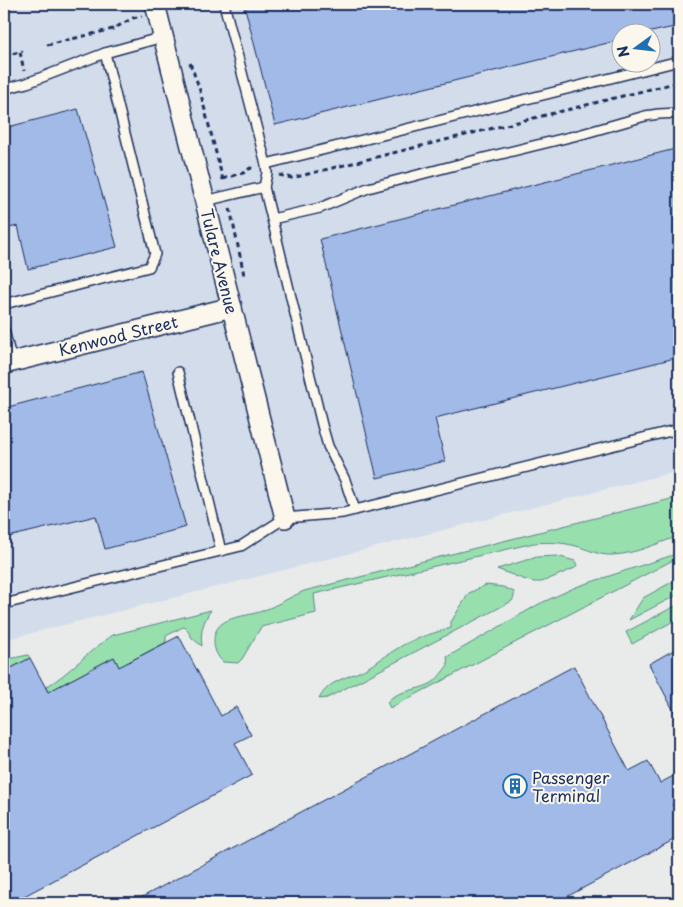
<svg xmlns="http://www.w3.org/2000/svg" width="683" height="907" viewBox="0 0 683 907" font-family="'Playpen Sans',sans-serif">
	<rect width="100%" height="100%" fill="#e9ebeb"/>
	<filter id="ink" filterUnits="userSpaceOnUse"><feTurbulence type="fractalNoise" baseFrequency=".02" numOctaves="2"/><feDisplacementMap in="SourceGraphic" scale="10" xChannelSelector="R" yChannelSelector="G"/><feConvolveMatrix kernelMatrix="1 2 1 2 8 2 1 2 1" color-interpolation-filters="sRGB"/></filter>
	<g filter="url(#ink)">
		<!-- built -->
		<path fill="#d3dcea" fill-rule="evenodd" d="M4 4H679V471L4 640ZM620 32H650V62H620Z"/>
		<!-- green -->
		<g fill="#98dfae" stroke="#5a8786">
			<path d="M679 497V536C658 543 635 554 613 555 599 556 588 549 576 546 561 542 548 542 534 543L314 594 316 613 261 627 242 659 238 663 223 662C217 656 214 650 214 641 214 615 244 618 262 611 276 606 290 597 304 591Z"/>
			<path d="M679 553V557L390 708 387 702C397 690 418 691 432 683 438 679 443 671 448 665L447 657 539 604 576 587Z"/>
			<polygon points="557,556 575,561 577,565 575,568 542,582 534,582 523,579 497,569 537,557"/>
			<polygon points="679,578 679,594 629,620 643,598"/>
			<path d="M486 585 503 587 514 592V597L512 601 327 698 319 699C329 679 349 678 367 668 379 661 391 652 403 645 418 637 434 633 451 628V622L469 593Z"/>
			<polygon points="679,604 679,618 632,644 626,632"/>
			<path d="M211 610C203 622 200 631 202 646L192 638 186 628 183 627 166 636V642L119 667 114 657 48 692 46 687C70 673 89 650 113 635Z"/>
			<polygon points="28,655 30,658 4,672 4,660"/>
		</g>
		<!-- building -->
		<g fill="#a1bae7" stroke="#1b2f5e">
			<polygon points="244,4 679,4 679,26 651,32 620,32 620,40 275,125"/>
			<polygon points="78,109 117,247 28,269 18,226 4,229 4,128"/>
			<polygon points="679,148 679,357 435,418 445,461 377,478 320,239"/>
			<polygon points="142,372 186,527 105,549 96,516 4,538 4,408"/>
			<polygon points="179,636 221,716 236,707 251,735 235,743 252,775 11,903 4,903 4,672 30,658 48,692 114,657 119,667"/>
			<polygon points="679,647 679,721 649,664"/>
			<polygon points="574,666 629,771 648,761 660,783 679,773 679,800 672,804 679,819 679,837 555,903 131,903"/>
		</g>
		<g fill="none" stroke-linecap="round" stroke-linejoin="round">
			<!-- lane casing -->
			<g stroke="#1b2f5e" stroke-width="12">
				<g id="lane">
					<polyline points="224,4 266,164"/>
					<polyline points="4,89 27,83 105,53 163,37"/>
					<polyline points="264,187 267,173 266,164 679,61"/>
					<polyline points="205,201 264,187 272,219 320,208 368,188 452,166 582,134 645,116 659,114 679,113"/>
					<polyline points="272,219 322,425 328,446 345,480 355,510"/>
					<polyline points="4,304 149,267 155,254 105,53"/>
					<polyline points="4,330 12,362"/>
					<polyline points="178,372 221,551"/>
					<polyline points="4,604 241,546 285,518 343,513 679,429"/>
				</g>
			</g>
			<!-- street casing -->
			<g stroke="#1b2f5e" stroke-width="22">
				<g id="street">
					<polyline points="155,4 285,518"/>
					<polyline points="4,364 232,307"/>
				</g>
			</g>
			<!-- path -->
			<g stroke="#1b2f5e" stroke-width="3" stroke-dasharray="5 4" stroke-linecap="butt">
				<polyline points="47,45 113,29 133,18 142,16"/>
				<polyline points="20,52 24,71"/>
				<polyline points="4,56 23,51"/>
				<polyline points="190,63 199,87 223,180"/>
				<polyline points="279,175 292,178 679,82"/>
				<polyline points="223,179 246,172 250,168 254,169"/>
				<polyline points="230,208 244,275"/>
			</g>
			<!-- lane -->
			<use href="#lane" stroke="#fbf7ec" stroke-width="9"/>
			<!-- street -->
			<use href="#street" stroke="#fbf7ec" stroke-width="19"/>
		</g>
	</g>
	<!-- icons -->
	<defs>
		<g id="building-ring" transform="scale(1.25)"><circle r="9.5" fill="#fbf7ec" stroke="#1f6fb2" stroke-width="1.5"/><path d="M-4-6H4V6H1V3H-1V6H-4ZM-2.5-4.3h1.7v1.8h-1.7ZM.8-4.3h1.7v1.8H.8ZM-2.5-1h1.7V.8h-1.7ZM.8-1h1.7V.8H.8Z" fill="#1f6fb2"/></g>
	</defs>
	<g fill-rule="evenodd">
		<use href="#building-ring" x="515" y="786"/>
	</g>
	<g text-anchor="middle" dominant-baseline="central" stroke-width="4" stroke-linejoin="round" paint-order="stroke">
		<!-- street labels -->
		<g font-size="16" fill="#1b2f5e" stroke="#fbf7ec">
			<text transform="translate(220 261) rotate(76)">Tulare Avenue</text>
			<text transform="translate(118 335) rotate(-14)">Kenwood Street</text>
		</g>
		<!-- poi labels -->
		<g font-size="16" fill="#1b2f5e" stroke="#fbf7ec" text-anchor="start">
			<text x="532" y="777">Passenger<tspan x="532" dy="18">Terminal</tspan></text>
		</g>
	</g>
	<!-- margin -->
	<rect width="683" height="907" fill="none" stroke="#fbf7ec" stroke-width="20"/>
	<rect x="10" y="10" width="663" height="887" fill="none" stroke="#1b2f5e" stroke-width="2" filter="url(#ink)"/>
	<!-- north arrow -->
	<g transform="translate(636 48) rotate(255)"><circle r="24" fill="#fbf7ec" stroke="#a1a7b3"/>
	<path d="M0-4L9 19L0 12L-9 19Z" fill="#1f6fb2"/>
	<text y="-8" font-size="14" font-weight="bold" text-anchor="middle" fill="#1b2f5e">N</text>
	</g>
</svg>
